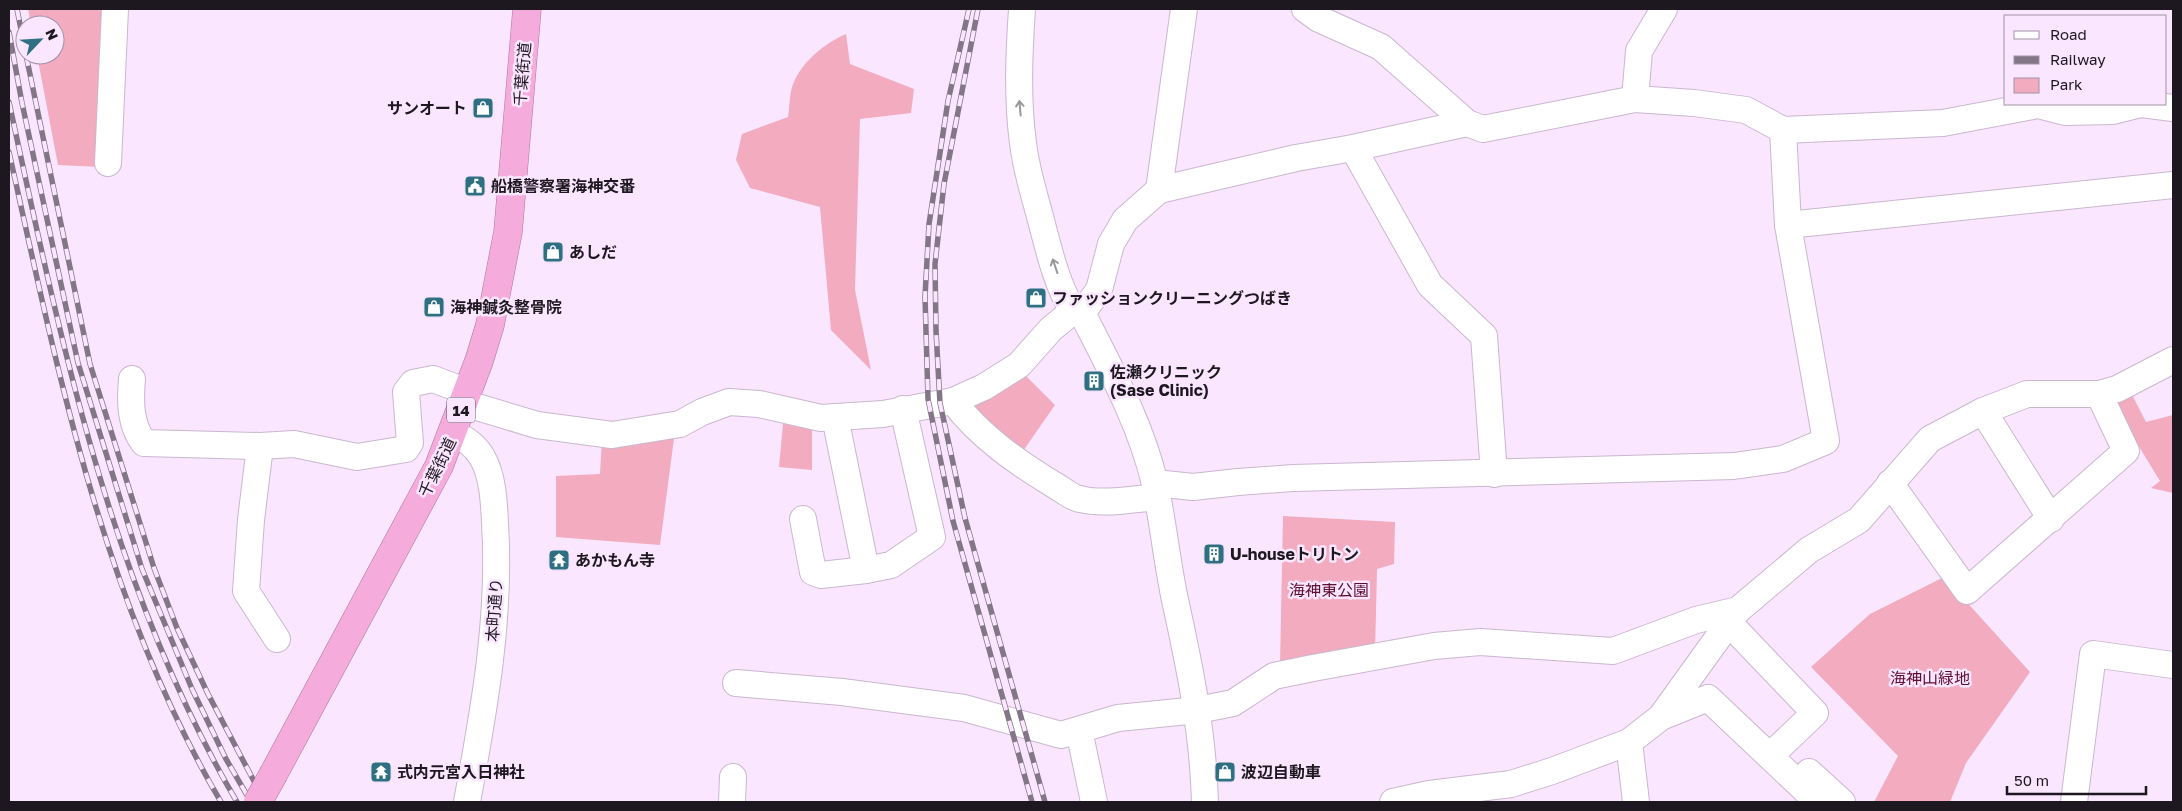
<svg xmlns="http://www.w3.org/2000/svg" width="2182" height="811" viewBox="0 0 2182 811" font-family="'Golos Text','Noto Sans JP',sans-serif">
	<rect width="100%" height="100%" fill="#fae6fe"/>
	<!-- green -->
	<g fill="#f2abbf">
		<polygon points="28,9 107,9 100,167 58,165 37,55 55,55 55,25 31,25"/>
		<path d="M846 34 850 64 914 89 911 113 860 119 855 290 871 370 831 330 820 207 750 188 736 160 742 134 788 117C790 107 789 92 794 82 803 61 825 43 846 34Z"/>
		<polygon points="1020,370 1055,405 1023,451 961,406"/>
		<polygon points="2129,389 2146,422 2173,415 2173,493 2151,488 2160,481 2116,409 2122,393"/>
		<polygon points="783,424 812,426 812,470 779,467"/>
		<polygon points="675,431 660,545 556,537 556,476 600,474 602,439"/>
		<polygon points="1283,516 1395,522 1394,564 1377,569 1375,653 1280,665"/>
		<polygon points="1944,577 2030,672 1966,763 1950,802 1874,802 1898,756 1811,667 1870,614"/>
	</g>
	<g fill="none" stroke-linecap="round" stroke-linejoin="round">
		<!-- minor casing -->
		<g stroke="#cab7ce" stroke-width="28">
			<g id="minor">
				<path d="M1022 9C1019 53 1017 98 1023 143 1026 171 1036 200 1043 228 1050 255 1058 287 1073 311L1082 313C1110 368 1141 424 1155 484 1163 522 1167 562 1175 600 1190 668 1203 732 1205 802"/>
				<polyline points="1305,9 1319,19 1381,47 1467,123"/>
				<polyline points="1635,99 1639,51 1664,9"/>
				<polyline points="1353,148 1430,285 1484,336 1494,474"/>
				<polyline points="108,163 115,9"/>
				<polyline points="1159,190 1184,9"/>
				<polyline points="1788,225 2173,185"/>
				<polyline points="1082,313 1099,290 1111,244 1125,220 1159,190 1296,158 1353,148 1467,123 1483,129 1635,99 1694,103 1746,110 1783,130 1943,123 2038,105 2065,112 2113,111 2141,104 2173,108"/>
				<path d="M132 379C130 401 130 425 144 443L260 446 294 444 357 457 406 449 410 443 406 392 413 383 433 379 468 392"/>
				<path d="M953 401C980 437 1018 463 1056 486 1063 490 1072 498 1080 499 1104 505 1133 499 1157 497"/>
				<polyline points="464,403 537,425 612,435 680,424 702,412 729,402 759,404 821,418 883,414 953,401 984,387 1019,365 1051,329 1073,311"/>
				<polyline points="1983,411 2051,519"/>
				<polyline points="835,417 866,570 891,565 932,537 903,409"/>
				<path d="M453 433C465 439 475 445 482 457 493 476 494 502 495 523 501 617 484 710 467 802"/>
				<polyline points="260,446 251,520 246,591 277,639"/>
				<polyline points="1155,483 1193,487 1238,482 1293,478 1734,466 1783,459 1826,441 1788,225 1783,130"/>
				<polyline points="1890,483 1967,591 2126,451 2099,394"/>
				<polyline points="803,519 813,572 821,575 866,570"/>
				<polyline points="1729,623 1815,713 1770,756"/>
				<polyline points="736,683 842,692 964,708 1061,735 1118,718 1198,710 1233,703 1274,676 1313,668 1434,646 1480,642 1613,651 1696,620 1738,610"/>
				<polyline points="1661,717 1738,610 1809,550 1859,520 1930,439 1983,411 2027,394 2099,394 2117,389 2173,360"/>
				<polyline points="1079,730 1094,802"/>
				<polyline points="1629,742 1636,802"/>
				<polyline points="1809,772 1842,802"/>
				<polyline points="732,802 733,777"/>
				<polyline points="1393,802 1429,794 1511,784 1552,771 1629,742 1661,717 1708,698 1818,802"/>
				<polyline points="2074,802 2093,654 2173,665"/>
			</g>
		</g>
		<!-- highway casing -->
		<g stroke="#a97799" stroke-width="29">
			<polyline id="highway" points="274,773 439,466 479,361 490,325 508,232 527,9"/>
		</g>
		<!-- minor -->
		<use href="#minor" stroke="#fff" stroke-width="26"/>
		<!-- highway -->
		<use href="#highway" stroke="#f5abdb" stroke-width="28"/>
		<!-- rail casing -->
		<g stroke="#837686" stroke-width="5.5">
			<g id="rail">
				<polyline points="17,9 25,50"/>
				<polyline points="969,9 948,101 929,224 925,297 928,399 953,521 1032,802"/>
				<polyline points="978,9 944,184 935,264 936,331 940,403 965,518 1045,802"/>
				<polyline points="9,32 22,103 78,363 142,569 192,689 226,759 251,802"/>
				<polyline points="26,55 90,364 154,568 177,628 208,694 265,802"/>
				<path d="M9 102C61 342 111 588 237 802"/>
				<path d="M9 152C58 373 104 604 221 802"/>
			</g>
		</g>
		<!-- rail -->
		<use href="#rail" stroke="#fae6fe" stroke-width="4" stroke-dasharray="11" stroke-linecap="butt"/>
		<!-- highway-bridge casing -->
		<g stroke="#a97799" stroke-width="29" stroke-linecap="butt">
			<polyline id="highway-bridge" points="258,802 274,773"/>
		</g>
		<!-- highway-bridge -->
		<use href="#highway-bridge" stroke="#f5abdb" stroke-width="28"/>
	</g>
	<!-- one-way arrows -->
	<defs><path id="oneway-shaft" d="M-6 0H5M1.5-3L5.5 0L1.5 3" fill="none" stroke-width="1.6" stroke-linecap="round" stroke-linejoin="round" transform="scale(1.25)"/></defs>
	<g stroke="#99979a">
		<use href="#oneway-shaft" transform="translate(1020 108) rotate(-95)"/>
		<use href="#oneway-shaft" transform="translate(1055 266) rotate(-109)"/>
	</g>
	<!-- icons -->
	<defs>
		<g id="shop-square" transform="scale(1.125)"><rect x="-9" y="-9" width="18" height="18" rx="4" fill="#2e6f82" stroke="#fae6fe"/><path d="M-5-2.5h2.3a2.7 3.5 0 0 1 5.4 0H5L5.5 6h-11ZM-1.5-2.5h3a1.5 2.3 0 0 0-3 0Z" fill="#fff"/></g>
		<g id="civic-square" transform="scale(1.125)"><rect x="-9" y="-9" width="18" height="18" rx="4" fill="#2e6f82" stroke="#fae6fe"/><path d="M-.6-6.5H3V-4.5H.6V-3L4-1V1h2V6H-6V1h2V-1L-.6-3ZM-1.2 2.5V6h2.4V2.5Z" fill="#fff"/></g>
		<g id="building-square" transform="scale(1.125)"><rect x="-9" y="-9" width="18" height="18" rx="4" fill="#2e6f82" stroke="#fae6fe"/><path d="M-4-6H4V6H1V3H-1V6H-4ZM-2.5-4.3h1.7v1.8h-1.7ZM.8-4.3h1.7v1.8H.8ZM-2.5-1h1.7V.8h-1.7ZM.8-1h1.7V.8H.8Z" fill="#fff"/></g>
		<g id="temple-square" transform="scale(1.125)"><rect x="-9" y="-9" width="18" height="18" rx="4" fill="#2e6f82" stroke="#fae6fe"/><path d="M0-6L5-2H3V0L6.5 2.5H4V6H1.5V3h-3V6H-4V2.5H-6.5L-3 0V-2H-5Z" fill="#fff"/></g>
	</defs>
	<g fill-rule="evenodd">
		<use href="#shop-square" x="483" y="108"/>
		<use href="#civic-square" x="475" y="186"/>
		<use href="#shop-square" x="553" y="252"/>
		<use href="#shop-square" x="1036" y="298"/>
		<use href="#shop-square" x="434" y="307"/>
		<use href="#building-square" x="1094" y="381"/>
		<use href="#building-square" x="1214" y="554"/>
		<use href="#temple-square" x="559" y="560"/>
		<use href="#temple-square" x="381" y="772"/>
		<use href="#shop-square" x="1225" y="772"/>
	</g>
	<g text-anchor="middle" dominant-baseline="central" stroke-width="5" stroke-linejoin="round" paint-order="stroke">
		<!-- shield labels -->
		<rect fill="#fae6fe" stroke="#5f5562" stroke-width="1" x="447" y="397.5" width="28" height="25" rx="4"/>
		<g font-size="15" font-weight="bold" fill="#1d171f">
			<text x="461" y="410">14</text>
		</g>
		<!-- street labels -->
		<g font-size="16" fill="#1d171f" stroke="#fae6fe">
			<text transform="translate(522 74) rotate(-85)">千葉街道</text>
			<text transform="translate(437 467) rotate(-64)">千葉街道</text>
			<text transform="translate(494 610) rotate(-86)">本町通り</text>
		</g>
		<!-- poi labels -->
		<g font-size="16" font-weight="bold" fill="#1d171f" stroke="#fae6fe" text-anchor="start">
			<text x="467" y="108" text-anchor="end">サンオート</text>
			<text x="491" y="186">船橋警察署海神交番</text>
			<text x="569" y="252">あしだ</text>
			<text x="1052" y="298">ファッションクリーニングつばき</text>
			<text x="450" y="307">海神鍼灸整骨院</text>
			<text x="1110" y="372">佐瀬クリニック<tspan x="1110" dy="18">(Sase Clinic)</tspan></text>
			<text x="1230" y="554">U-houseトリトン</text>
			<text x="575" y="560">あかもん寺</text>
			<text x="397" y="772">式内元宮入日神社</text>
			<text x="1241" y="772">波辺自動車</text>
		</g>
		<!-- park labels -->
		<g font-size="16" fill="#5d0d30" stroke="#fae6fe">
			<text x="1329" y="590">海神東公園</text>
			<text x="1930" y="678">海神山緑地</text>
		</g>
	</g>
	<!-- border -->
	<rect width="2182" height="811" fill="none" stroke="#1d171f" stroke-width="20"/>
	<!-- legend -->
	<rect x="2004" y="15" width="162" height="90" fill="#fae6fe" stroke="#a293a5"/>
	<rect x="2014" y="31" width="25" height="8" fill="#ffffff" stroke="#a293a5"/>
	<text x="2050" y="40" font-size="15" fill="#1d171f">Road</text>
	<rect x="2014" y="56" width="25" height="8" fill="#837686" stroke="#a293a5"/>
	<text x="2050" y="65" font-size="15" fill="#1d171f">Railway</text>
	<rect x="2014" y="78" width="25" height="15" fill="#f2abbf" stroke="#a293a5"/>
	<text x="2050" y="90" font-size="15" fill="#1d171f">Park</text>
	<!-- north arrow -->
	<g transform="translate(40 40) rotate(65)"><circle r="24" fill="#fae6fe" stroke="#a293a5"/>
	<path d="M0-4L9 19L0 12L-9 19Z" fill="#2e6f82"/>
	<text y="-8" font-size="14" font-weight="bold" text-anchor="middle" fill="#1d171f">N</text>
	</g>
	<!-- scale -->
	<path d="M2007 786v8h139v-8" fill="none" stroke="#1d171f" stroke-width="2.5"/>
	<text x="2014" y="786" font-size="15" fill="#1d171f" stroke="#fae6fe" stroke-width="4" paint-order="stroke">50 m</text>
</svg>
